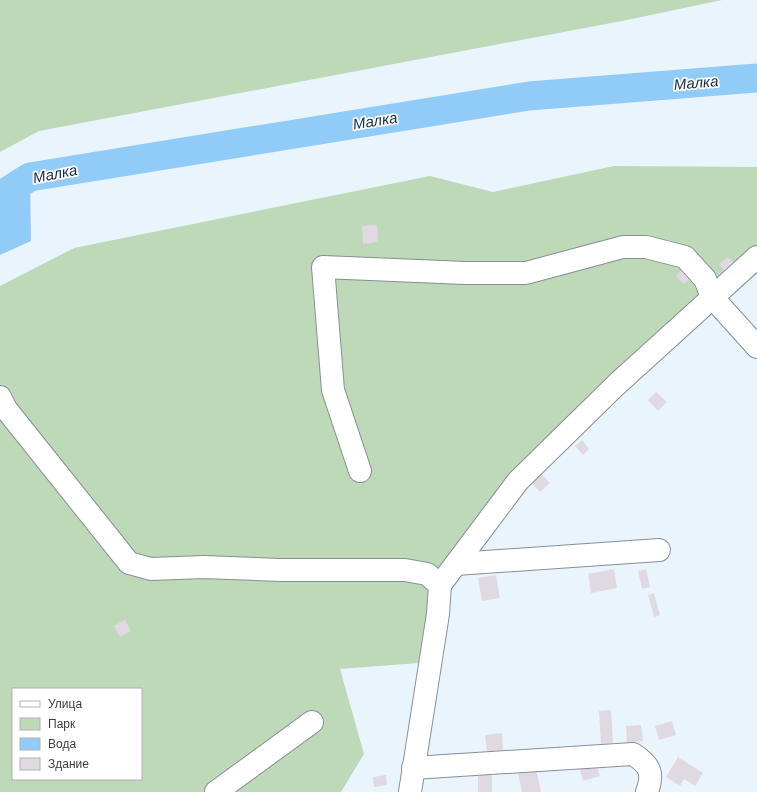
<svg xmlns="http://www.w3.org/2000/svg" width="757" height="792" viewBox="0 0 757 792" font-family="'DM Sans',sans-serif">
	<rect width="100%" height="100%" fill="#eaf4fc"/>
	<!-- green -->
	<g fill="#bed9b8" fill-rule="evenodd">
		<polygon points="0,0 722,0 627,20 39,131 0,152"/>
		<path d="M614 166 757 167V257L616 385 441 585 431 662 340 669 364 754 341 792H0V286L74 248 430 176 493 192ZM13 689H141V779H13Z"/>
	</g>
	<!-- water -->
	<polygon fill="#90ccf7" points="30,177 31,241 0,255 0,182"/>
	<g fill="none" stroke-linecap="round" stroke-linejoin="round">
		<!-- river -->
		<polyline stroke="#90ccf7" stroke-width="29" points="0,196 30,177 529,96 757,78"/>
	</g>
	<!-- building -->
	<g fill="#e1d9e2">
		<polygon points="377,225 378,242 363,244 362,226"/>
		<polygon points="728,257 734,263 725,271 719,264"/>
		<polygon points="687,265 695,274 684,284 676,276"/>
		<polygon points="656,392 667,402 658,411 648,400"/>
		<polygon points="582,440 589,449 583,455 575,446"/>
		<polygon points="540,472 550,483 540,492 530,481"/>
		<polygon points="614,569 617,588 591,593 588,574"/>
		<polygon points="646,569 650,587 642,589 638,571"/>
		<polygon points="496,575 500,598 482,601 478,578"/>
		<polygon points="654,593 660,615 654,617 648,595"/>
		<polygon points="125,620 131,631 120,637 114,626"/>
		<polygon points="611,710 613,743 601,744 599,711"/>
		<polygon points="672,721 676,735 659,740 655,726"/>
		<polygon points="641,725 643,741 627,743 626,726"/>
		<polygon points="502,733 503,750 487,752 485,735"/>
		<polygon points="678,757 703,773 695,786 684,779 680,786 666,777"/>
		<polygon points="596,764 600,776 583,781 580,769"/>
		<polygon points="536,769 541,792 522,792 518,773"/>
		<polygon points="478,770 492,771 492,792 478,792"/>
		<polygon points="386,775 387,785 374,787 373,777"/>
	</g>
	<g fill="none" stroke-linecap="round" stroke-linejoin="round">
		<!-- minor casing -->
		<g stroke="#868f97" stroke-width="24">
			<g id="minor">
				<polyline points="0,397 6,409 129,563 151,569 204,567 281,570 405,570 427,574 440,585 438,614 410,792"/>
				<polyline points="360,471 333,390 323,267 465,273 526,273 623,247 646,247 685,257 705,279 712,297 757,347"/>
				<polyline points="456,564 659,550"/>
				<polyline points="440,585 518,481 616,385 757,257"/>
				<path d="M413 768 633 754C650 765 654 773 647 792"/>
				<polyline points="216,792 312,722"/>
			</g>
		</g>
		<!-- minor -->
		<use href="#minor" stroke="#fff" stroke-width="22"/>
	</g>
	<g text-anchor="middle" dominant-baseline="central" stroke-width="3.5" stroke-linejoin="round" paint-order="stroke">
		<!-- water labels -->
		<g font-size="15" font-style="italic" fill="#132e40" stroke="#fff">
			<text transform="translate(696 83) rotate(-5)">Малка</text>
			<text transform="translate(375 121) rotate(-9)">Малка</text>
			<text transform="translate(55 174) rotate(-11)">Малка</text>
		</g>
	</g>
	<!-- legend -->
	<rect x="12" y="688" width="130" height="92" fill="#ffffff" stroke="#b0b1b3"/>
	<rect x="20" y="701" width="20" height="6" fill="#ffffff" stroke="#b0b1b3"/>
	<text x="48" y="708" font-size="12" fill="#393d40">Улица</text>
	<rect x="20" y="718" width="20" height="12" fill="#bed9b8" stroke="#b0b1b3"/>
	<text x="48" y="728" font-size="12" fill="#393d40">Парк</text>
	<rect x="20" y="738" width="20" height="12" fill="#90ccf7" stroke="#b0b1b3"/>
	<text x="48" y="748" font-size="12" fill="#393d40">Вода</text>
	<rect x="20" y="758" width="20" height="12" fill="#e1d9e2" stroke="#b0b1b3"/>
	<text x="48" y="768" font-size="12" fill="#393d40">Здание</text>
</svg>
